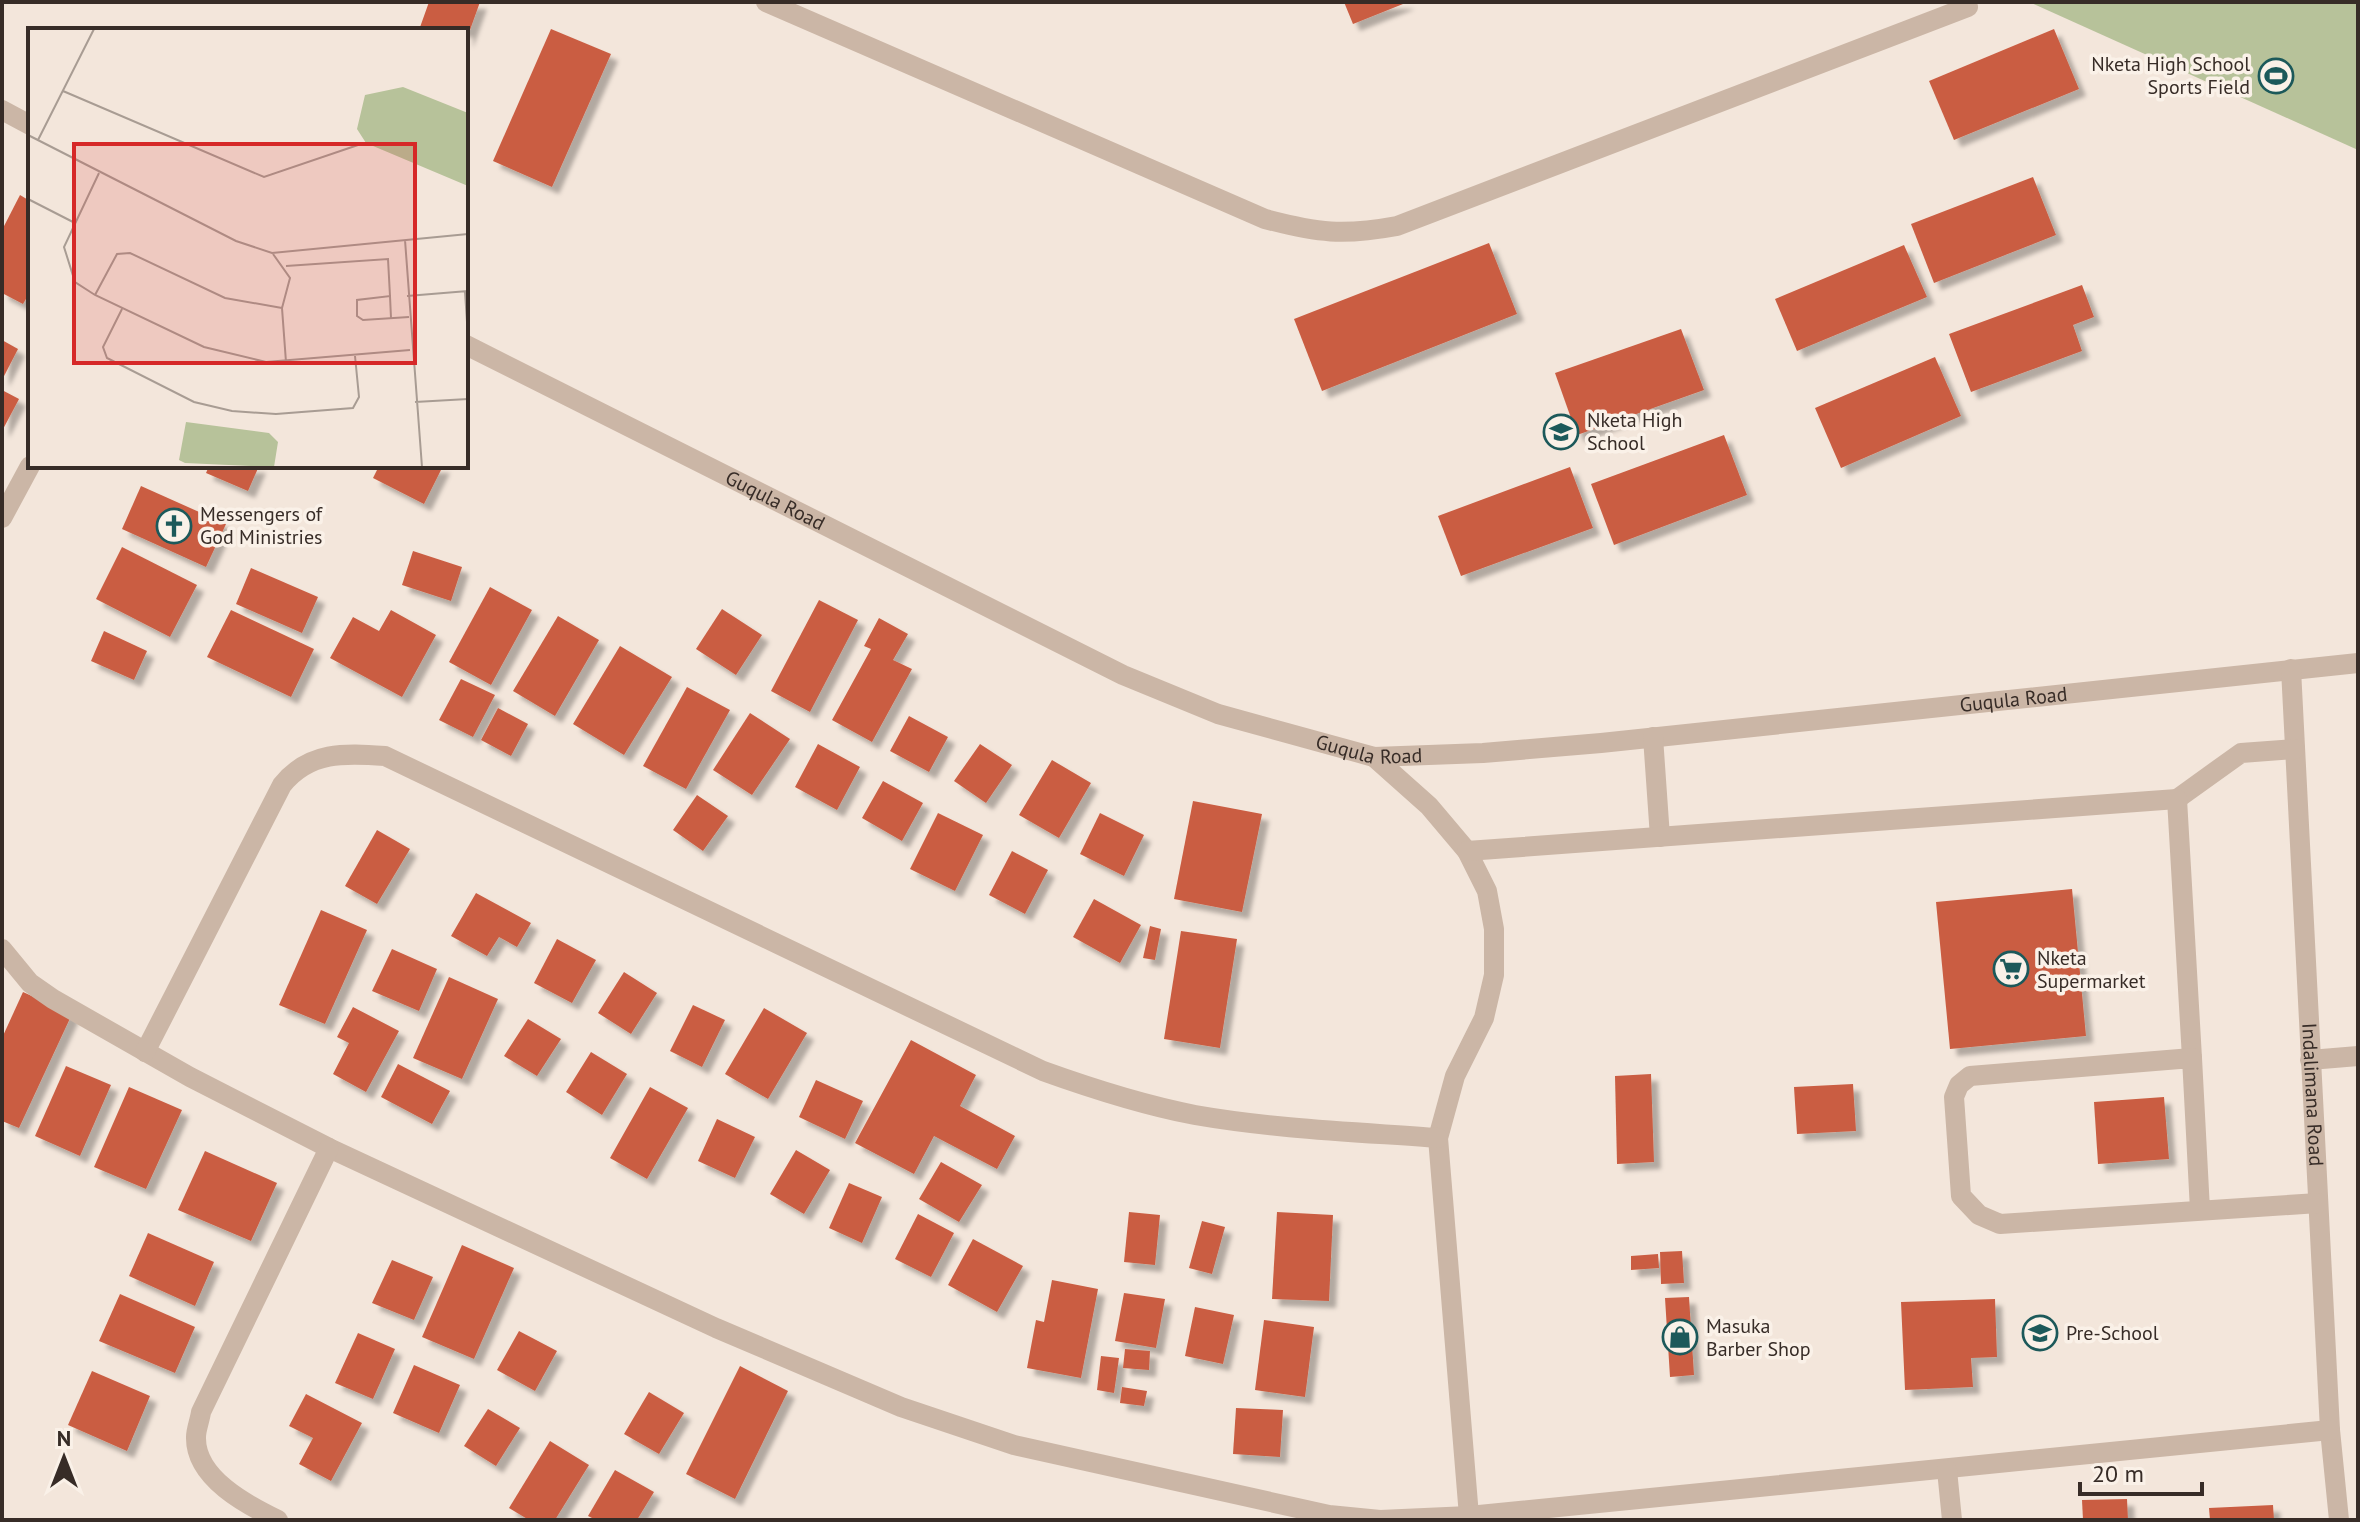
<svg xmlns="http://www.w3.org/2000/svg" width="2360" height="1522" viewBox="0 0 2360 1522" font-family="'PT Sans',sans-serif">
	<defs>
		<filter id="shadow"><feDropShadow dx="7" dy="7" stdDeviation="2" flood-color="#0004"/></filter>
	</defs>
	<rect width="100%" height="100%" fill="#f3e6db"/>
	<!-- green -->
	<polygon fill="#b7c29a" points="2029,2 2358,2 2358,150"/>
	<!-- building -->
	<g fill="#ca5d42" filter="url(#shadow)">
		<polygon points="429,2 480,2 466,41 466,30 419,30"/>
		<polygon points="1344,2 1408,2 1353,24"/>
		<polygon points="551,29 611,54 552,187 493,161"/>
		<polygon points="2054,29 2079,89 1954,140 1929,81"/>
		<polygon points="2033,177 2056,235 1934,283 1911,224"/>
		<polygon points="20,195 30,201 30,292 23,304 2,293 2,230"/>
		<polygon points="1489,243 1517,314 1322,391 1294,319"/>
		<polygon points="1904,245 1927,297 1797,351 1775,299"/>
		<polygon points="2082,285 2094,317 2073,325 2082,351 1971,392 1949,334"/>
		<polygon points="1681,329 1704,390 1577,435 1555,373"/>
		<polygon points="2,340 18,349 2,380"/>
		<polygon points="1935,357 1961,416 1841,468 1815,408"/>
		<polygon points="2,390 19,399 2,431"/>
		<polygon points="1724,435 1747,495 1614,545 1591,484"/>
		<polygon points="209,466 259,466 248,491 206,473"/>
		<polygon points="379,466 443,466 424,504 373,478"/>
		<polygon points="1570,467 1593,528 1461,576 1438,516"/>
		<polygon points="141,486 226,524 206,567 122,529"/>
		<polygon points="122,547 197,585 170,637 96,599"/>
		<polygon points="413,551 462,567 451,601 402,585"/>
		<polygon points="251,568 318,597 302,633 236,604"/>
		<polygon points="490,587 532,610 491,685 449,662"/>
		<polygon points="819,600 858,620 810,712 771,691"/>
		<polygon points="722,609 762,635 736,675 696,649"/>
		<polygon points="231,610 314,649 291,697 207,657"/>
		<polygon points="391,610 436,635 402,697 330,658 353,617 379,631"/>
		<polygon points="558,616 599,640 555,716 513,691"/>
		<polygon points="879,618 908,634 893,660 912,669 872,742 832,720 871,649 864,646"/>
		<polygon points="104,631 147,651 134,680 91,661"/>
		<polygon points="620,646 672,677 624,755 573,724"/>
		<polygon points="461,679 495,695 473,737 439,720"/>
		<polygon points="687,687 730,710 686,789 643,766"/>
		<polygon points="498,708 528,724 511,756 481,740"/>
		<polygon points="750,713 790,739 752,795 713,770"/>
		<polygon points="909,716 948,737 929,772 890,751"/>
		<polygon points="818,744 860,767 837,810 795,787"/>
		<polygon points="980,744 1012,765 986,803 954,781"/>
		<polygon points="1052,760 1091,783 1059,838 1019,815"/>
		<polygon points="883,781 923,803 902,841 862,818"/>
		<polygon points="697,795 728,816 703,851 673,830"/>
		<polygon points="1193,801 1262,814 1242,912 1174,899"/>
		<polygon points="938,813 983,835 955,891 910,869"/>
		<polygon points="1100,813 1144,835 1124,876 1080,854"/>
		<polygon points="377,830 410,849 377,904 345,886"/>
		<polygon points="1012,851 1048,870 1025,914 989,895"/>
		<polygon points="2072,889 2086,1036 1950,1049 1936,902"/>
		<polygon points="476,893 531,923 517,947 499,937 487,956 451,936"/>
		<polygon points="1094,899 1141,925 1120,963 1073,937"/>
		<polygon points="321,910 367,930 325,1024 279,1005"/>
		<polygon points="1150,926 1161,929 1155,960 1143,958"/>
		<polygon points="1181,931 1237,939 1220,1048 1164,1039"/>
		<polygon points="557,939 596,960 572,1003 534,983"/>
		<polygon points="392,949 437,969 419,1011 372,991"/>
		<polygon points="624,972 657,993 631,1034 598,1013"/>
		<polygon points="449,977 498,999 462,1079 413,1058"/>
		<polygon points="23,992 72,1014 19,1128 2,1121 2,1038"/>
		<polygon points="693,1005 725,1020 702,1067 670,1051"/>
		<polygon points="353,1007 399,1031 366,1092 333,1074 349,1043 337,1037"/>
		<polygon points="764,1008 807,1033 768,1099 725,1074"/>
		<polygon points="528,1019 561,1039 537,1076 504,1056"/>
		<polygon points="911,1040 976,1075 960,1106 1015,1136 997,1169 934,1136 914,1174 855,1143"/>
		<polygon points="591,1052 627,1074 602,1115 566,1092"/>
		<polygon points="398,1064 450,1091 432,1124 381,1097"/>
		<polygon points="66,1066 111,1085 80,1156 35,1136"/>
		<polygon points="1651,1074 1654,1162 1617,1164 1615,1076"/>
		<polygon points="816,1080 863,1101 845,1139 799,1117"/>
		<polygon points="1853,1084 1856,1131 1797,1134 1794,1087"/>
		<polygon points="129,1087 182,1110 146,1189 94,1167"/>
		<polygon points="650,1087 688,1108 647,1179 610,1158"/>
		<polygon points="2164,1097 2169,1159 2098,1164 2094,1102"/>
		<polygon points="717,1119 755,1137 735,1178 698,1161"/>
		<polygon points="796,1150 830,1170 804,1214 770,1194"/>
		<polygon points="205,1151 277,1183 251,1241 178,1210"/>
		<polygon points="941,1162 982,1185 959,1222 919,1199"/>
		<polygon points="849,1183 882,1197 862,1243 829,1228"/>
		<polygon points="1129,1212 1160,1215 1155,1265 1124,1262"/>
		<polygon points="1277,1212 1333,1215 1329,1301 1272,1299"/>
		<polygon points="918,1214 954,1233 931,1277 895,1259"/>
		<polygon points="1202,1221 1225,1227 1212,1274 1189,1268"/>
		<polygon points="148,1233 214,1262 195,1306 129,1276"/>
		<polygon points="973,1239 1023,1266 997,1312 948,1285"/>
		<polygon points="462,1245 514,1268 474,1359 422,1337"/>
		<polygon points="1682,1251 1684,1283 1661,1284 1660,1252"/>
		<polygon points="1658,1254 1659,1268 1631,1270 1631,1256"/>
		<polygon points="392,1260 433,1277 414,1320 372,1303"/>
		<polygon points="1052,1280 1098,1289 1081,1378 1027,1368 1036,1320 1044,1322"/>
		<polygon points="1124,1293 1165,1299 1156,1348 1115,1341"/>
		<polygon points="120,1294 195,1327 175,1373 99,1341"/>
		<polygon points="1689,1297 1694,1375 1670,1377 1665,1298"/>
		<polygon points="1995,1299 1997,1357 1971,1358 1973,1387 1905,1390 1901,1302"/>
		<polygon points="1195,1307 1234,1315 1223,1364 1185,1356"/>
		<polygon points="1264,1320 1314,1327 1305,1397 1255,1390"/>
		<polygon points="519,1331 557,1351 535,1391 497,1370"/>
		<polygon points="358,1333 395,1349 373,1399 335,1383"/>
		<polygon points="1125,1349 1150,1351 1149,1370 1123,1368"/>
		<polygon points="1101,1356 1119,1358 1114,1393 1097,1390"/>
		<polygon points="414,1365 460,1385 439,1433 393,1413"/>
		<polygon points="740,1366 788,1391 735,1499 686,1474"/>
		<polygon points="92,1371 150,1396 127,1451 68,1425"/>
		<polygon points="1122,1387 1147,1391 1144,1406 1120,1403"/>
		<polygon points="649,1392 684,1413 659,1454 624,1434"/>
		<polygon points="306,1394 362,1423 331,1481 299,1464 313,1438 289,1426"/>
		<polygon points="1236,1408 1283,1410 1280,1457 1233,1454"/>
		<polygon points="488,1409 520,1428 496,1466 464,1446"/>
		<polygon points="550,1441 589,1465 555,1520 529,1520 509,1508"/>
		<polygon points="615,1470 654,1492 637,1520 596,1520 588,1516"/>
		<polygon points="2127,1499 2128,1520 2083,1520 2082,1500"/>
		<polygon points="2273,1505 2274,1520 2210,1520 2209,1508"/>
	</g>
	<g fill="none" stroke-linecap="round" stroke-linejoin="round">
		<!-- minor -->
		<g stroke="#cbb6a6" stroke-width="20">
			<path d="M766 2 1265 219C1318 233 1343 236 1397 226L1968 7"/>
			<polyline points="2,110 30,125"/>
			<path id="s1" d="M466 345 1123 675 1218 714 1374 757 1483 753 1601 743 2358 663"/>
			<polyline points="2,518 30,466"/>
			<path id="s2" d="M2291 669 2330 1430 2339 1520"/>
			<polyline points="1653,737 1660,837"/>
			<polyline points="1374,757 1429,806 1467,851 1487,891 1494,929 1494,975 1484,1018 1455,1076 1438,1138 1469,1516"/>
			<polyline points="2177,799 2241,753 2295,749"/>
			<polyline points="1467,851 2177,799 2192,1058"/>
			<polyline points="2,949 30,983 53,999 190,1077 329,1148 716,1328 901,1407 1014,1445 1329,1515 1380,1520 1469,1516 2330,1430"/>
			<path d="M145 1052 282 785C309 751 345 753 385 756L1043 1071C1093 1089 1143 1105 1195 1115 1275 1129 1357 1132 1438 1138"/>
			<polyline points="2310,1060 2358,1056"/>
			<polyline points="2200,1210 2192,1058 1970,1076 1959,1085 1954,1097 1961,1196 1979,1215 2000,1224 2318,1203"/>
			<polyline points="1947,1470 1952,1520"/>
			<path d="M278 1520C247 1505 195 1478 196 1437 196 1429 200 1420 201 1412L329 1148"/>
		</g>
	</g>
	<!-- icons -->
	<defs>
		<g id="stadium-ring" transform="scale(1.8)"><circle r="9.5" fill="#faf1e8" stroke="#1c595a" stroke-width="1.5"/><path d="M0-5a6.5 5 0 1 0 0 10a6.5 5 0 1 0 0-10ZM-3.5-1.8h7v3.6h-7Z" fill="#1c595a"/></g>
		<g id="school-ring" transform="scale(1.8)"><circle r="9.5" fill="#faf1e8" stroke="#1c595a" stroke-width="1.5"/><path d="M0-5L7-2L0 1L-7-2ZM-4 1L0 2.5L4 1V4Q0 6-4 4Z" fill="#1c595a"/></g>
		<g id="church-ring" transform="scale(1.8)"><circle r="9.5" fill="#faf1e8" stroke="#1c595a" stroke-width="1.5"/><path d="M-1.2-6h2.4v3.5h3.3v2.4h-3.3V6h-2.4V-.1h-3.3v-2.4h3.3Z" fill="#1c595a"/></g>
		<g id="supermarket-ring" transform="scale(1.8)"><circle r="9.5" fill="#faf1e8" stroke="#1c595a" stroke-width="1.5"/><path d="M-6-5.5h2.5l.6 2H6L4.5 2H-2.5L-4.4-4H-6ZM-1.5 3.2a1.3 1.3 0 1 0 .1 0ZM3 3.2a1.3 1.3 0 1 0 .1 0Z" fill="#1c595a"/></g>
		<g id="shop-ring" transform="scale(1.8)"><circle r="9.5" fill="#faf1e8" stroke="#1c595a" stroke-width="1.5"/><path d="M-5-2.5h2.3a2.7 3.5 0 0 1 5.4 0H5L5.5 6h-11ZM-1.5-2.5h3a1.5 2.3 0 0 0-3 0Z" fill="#1c595a"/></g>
	</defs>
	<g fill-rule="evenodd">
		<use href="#stadium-ring" x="2276" y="76"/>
		<use href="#school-ring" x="1561" y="432"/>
		<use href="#church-ring" x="174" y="526"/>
		<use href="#supermarket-ring" x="2011" y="969"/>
		<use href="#school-ring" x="2040" y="1333"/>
		<use href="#shop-ring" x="1680" y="1337"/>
	</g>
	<g text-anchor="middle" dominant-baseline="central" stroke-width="7" stroke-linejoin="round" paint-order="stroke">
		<!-- poi labels -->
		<g font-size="20" fill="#372c27" stroke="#faf1e8" text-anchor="start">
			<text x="2250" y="64" text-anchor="end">Nketa High School<tspan x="2250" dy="23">Sports Field</tspan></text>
			<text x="1587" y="420">Nketa High<tspan x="1587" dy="23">School</tspan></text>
			<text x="200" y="514">Messengers of<tspan x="200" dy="23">God Ministries</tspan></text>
			<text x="2037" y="958">Nketa<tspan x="2037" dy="23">Supermarket</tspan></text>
			<text x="1706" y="1326">Masuka<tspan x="1706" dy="23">Barber Shop</tspan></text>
			<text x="2066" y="1333">Pre-School</text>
		</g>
		<!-- street labels -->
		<g font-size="20" fill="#372c27" stroke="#faf1e8">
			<text stroke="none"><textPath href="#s1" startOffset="346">Guqula Road</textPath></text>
			<text stroke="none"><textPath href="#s1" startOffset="1642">Guqula Road</textPath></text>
			<text stroke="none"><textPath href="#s1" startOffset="994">Guqula Road</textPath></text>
			<text stroke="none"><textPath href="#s2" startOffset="426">Indalimana Road</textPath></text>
		</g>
	</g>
	<!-- overview -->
	<g transform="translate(28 28)">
		<rect width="440" height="440" fill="#f3e6db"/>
		<path d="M375 59 440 85V158L338 115 329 101 337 67ZM158 394 241 405 250 414 246 439 157 435 151 432Z" fill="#b7c29a"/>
		<path fill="none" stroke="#a89c93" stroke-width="2" d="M35 63 236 149 330 117M0 107 208 213 244 225 440 206M10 112 66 1M71 145 36 219 47 254 67 267 176 319 238 334 382 322M0 171 45 194M377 212 394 439M245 226 262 250 254 280 258 334M258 238 360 231 362 268M437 264 440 309M67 267 89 226 102 225 197 270 254 280M379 268 440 263M94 281 75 319 79 330 166 374 204 383 248 386 325 380 331 369 327 328M363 290 362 268 329 272V288L335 292 381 289M387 374 440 371"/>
		<path fill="#d62828" fill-opacity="0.15" stroke="#d62828" stroke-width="4" d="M46 116H387V335H46Z"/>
		<rect width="440" height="440" fill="none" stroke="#372c27" stroke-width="4"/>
	</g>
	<!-- border -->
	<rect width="2360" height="1522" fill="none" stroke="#372c27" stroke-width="8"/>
	<!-- north arrow -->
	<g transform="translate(64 1458)" stroke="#faf1e8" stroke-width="6" paint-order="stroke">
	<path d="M0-6L14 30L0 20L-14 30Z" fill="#372c27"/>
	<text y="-12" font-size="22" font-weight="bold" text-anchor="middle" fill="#372c27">N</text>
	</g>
	<!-- scale -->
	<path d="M2080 1482v12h122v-12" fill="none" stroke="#372c27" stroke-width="4"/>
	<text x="2092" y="1482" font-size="24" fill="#372c27" stroke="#faf1e8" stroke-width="6" paint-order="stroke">20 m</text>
</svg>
